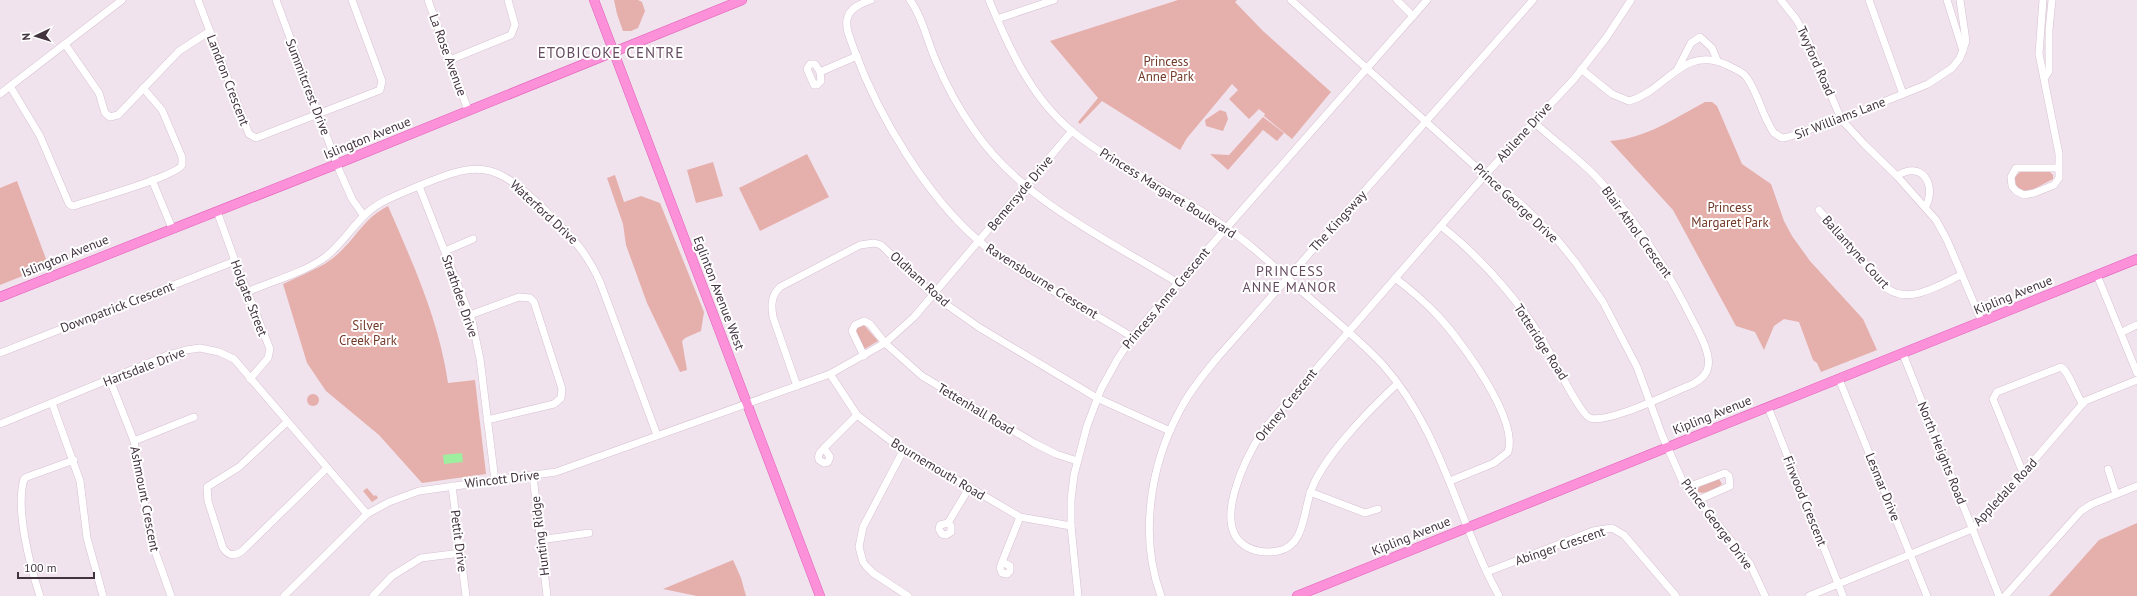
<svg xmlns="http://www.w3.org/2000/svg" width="2137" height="596" viewBox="0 0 2137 596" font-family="'PT Sans',sans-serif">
	<rect width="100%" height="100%" fill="#f1e3ed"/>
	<!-- green -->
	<g fill="#e5afab">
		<polygon points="614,0 638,0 642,2 645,11 638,28 631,31 623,31 617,14"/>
		<polygon points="1178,0 1237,0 1235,2 1263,31 1331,92 1292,139 1264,116 1265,114 1259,109 1249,119 1229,99 1238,90 1232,84 1187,138 1180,150 1102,101 1080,124 1078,122 1098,98 1050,41"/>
		<path d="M1705 102H1712L1717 106 1742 164 1771 184 1784 221 1792 236 1810 261 1863 319 1877 350 1821 372 1817 363 1813 360 1799 322 1784 319 1774 326 1764 350 1755 332 1736 326 1673 210 1610 141C1647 138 1673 119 1705 102Z"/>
		<polygon points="1220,110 1226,112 1228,119 1223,131 1206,126 1205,120"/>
		<polygon points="1263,117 1284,133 1277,141 1263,130 1228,170 1210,154 1229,155"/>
		<polygon points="807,154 829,197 760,231 739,188"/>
		<polygon points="713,162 723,196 696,203 687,170"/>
		<polygon points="2021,171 2050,172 2053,175 2053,179 2032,190 2022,191 2015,185 2014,178"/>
		<polygon points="615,175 624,202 641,196 660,203 704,312 701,331 685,338 682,341 687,370 680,372 647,303 626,245 623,224 607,178"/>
		<polygon points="17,181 49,267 45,267 0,285 0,188"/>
		<path d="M388 206C413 264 439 320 448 383L475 380 486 474 422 483 379 435 326 391 307 363 283 284C303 274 326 267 342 250 359 233 365 218 388 206Z"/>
		<polygon points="864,325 878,341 863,350 856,339 855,327"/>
		<circle cx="313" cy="400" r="6"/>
		<path d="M1719 479 1722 484C1717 489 1705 495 1698 492V489L1700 486Z"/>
		<polygon points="367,488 374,496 376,495 378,498 372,502 363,491"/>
		<polygon points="2137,523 2137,596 2049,596 2099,540"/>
		<polygon points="733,560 741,578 746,596 697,596 663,589"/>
	</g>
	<!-- water -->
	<polygon fill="#9eeea0" points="462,453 463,462 444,464 443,455"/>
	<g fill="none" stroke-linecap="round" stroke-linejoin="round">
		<!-- minor casing -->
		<g stroke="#d7c0d1" stroke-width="8">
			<g id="minor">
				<polyline points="198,0 249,134 256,138 380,90 382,81 352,0"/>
				<polyline points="276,0 340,172 352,199 364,216"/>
				<polyline points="428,0 468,110"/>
				<path d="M871 0C860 4 849 8 847 20 845 30 852 42 855 52 879 117 927 197 980 242 1026 280 1082 305 1132 337"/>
				<path d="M910 0C923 18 927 41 936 61 946 85 959 109 974 130 1022 201 1107 239 1178 283"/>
				<path d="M989 0C1009 48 1031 98 1073 132 1118 168 1174 191 1221 224 1251 244 1278 270 1305 294 1331 317 1359 339 1383 365 1442 431 1457 520 1499 596"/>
				<polyline points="1291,0 1485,175 1521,204 1555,237 1576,263 1603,302 1637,367 1662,435 1682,480 1750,564 1765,596"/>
				<polyline points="1397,0 1413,16"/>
				<polyline points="1781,0 1796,19 1807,38 1841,119 1864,144 1897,176 1936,220 1947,240 1982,322"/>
				<polyline points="1869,0 1903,94"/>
				<polyline points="1947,0 1963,51"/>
				<polyline points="2043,0 2039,54 2059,154 2059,178 2054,185 2034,193 2024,195 2016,191 2012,186 2011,177 2016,168 2057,168"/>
				<polyline points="997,19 1054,0"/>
				<polyline points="65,44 99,93 105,113 110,117 118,115 179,51 210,31"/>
				<polyline points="450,60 511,35 515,25 508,0"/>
				<path d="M1581 69 1612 94 1629 101C1666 91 1683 44 1727 65 1734 69 1743 71 1747 78 1759 95 1762 116 1774 133L1782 138 1788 137 1841 119 1928 84 1952 68 1960 58 1966 41 1960 0"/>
				<polyline points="1677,70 1691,43 1700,37 1712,48 1717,60"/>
				<polyline points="820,72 821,81 817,85 814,85 807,69 810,64 815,64 820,72 857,56"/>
				<polyline points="2045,77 2049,71 2049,30 2052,0"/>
				<path d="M10 86 40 136 69 204 73 206C91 200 175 177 182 165V157L162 110 143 88"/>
				<polyline points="0,94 122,0"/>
				<path d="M1897 176C1921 160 1937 184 1926 206"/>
				<polyline points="152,180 172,228"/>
				<polyline points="419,186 472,321 480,359 495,481"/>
				<path d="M1819 210 1882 284C1905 308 1937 286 1961 275"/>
				<polyline points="217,211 235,261 270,349 268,358 250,379"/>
				<path d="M1441 226C1482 258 1527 309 1551 355 1556 365 1582 416 1590 418 1609 424 1672 392 1693 384 1700 380 1707 375 1708 367 1711 353 1699 333 1693 321 1668 271 1638 222 1599 180 1580 159 1555 142 1534 122"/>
				<polyline points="445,251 473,239"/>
				<polyline points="2097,275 2137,373"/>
				<path d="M1395 278C1411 290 1426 303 1439 317 1461 341 1519 419 1508 452L1494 463 1450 481"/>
				<path d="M247 292C272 281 301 274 324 258 341 246 352 226 368 212 382 200 400 194 416 187 478 161 493 160 543 208 567 232 586 250 600 282L657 435"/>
				<polyline points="470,315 519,297 530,298 534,302 562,389 561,398 554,404 487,420"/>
				<polyline points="2122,332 2137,325"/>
				<polyline points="0,353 235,261"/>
				<polyline points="1903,354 1999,596"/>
				<polyline points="864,356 852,331 855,325 864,321 870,324 885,343 922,376 1034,443 1056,454 1077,461"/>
				<polyline points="830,374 857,415 891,441 1020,517 1071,526"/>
				<polyline points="1839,379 1927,596"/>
				<polyline points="110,380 134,441 150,537 171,596"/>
				<path d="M1397 384C1371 408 1322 458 1311 491 1303 512 1305 546 1278 551 1268 553 1258 552 1249 548 1208 529 1247 455 1264 429L1485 175 1574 79 1606 38 1631 0"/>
				<path d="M797 386 773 317C771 305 771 296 780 287L860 245 874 243 881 245 933 295 980 328 1097 398 1170 431"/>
				<polyline points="52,403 80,481 87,538 103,596"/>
				<polyline points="1768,407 1843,596"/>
				<path d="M287 422 239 467 207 487 208 501 223 548C229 556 233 556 241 552L327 468"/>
				<polyline points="0,424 168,355 186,350 200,348 219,352 234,359 367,514"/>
				<polyline points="134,441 194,417"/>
				<path d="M824 448 830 457 828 462 824 463 819 460C817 454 821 452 824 448L857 415"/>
				<polyline points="904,449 863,527 859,547 863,562 866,566 873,573 908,596"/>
				<polyline points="2108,469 2116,494"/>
				<path d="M2023 473 1993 399 1997 392 2061 367C2070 373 2075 394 2083 404"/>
				<polyline points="533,476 547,596"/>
				<polyline points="452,486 466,596"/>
				<polyline points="1688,487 1725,473 1729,476 1730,486 1698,500"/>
				<polyline points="1310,492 1365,513 1378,509"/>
				<polyline points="948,523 951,526 951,532 946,535 942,534 939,529 940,525 948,523 969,488"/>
				<polyline points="540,540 589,533"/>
				<polyline points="1002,562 1010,566 1010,571 1007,574 1002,573 1000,568 1002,562 1020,517"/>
				<polyline points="1487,572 1593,531 1612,528 1624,535 1676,596"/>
				<path d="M40 596C30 566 15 509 24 479L27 477 74 460"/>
				<polyline points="284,596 367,514 389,502 419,491 556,472 830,374 885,343 914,317 1072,131"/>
				<polyline points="373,596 392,576 421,558 461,553"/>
				<polyline points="1078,596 1071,526 1071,500 1074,475 1087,426 1101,389 1117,360 1132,337 1178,283 1427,0"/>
				<path d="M1161 596C1139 537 1150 466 1179 412 1189 392 1204 374 1218 357L1533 0"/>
				<polyline points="1809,596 1972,529 2023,473 2085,401 2137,380"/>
				<polyline points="2005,596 2081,511 2092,504 2137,486"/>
			</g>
		</g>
		<!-- major casing -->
		<g stroke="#e161b9" stroke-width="10">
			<g id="major">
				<polyline points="594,0 820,596"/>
				<polyline points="0,297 332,166 742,0"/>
				<polyline points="1297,596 2137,259"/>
			</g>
		</g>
		<!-- minor -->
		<use href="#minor" stroke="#fff" stroke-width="7"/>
		<!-- major -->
		<use href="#major" stroke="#fc90d9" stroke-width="9"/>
	</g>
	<g text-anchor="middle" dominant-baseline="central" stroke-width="4" stroke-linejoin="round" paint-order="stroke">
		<!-- street labels -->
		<g font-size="13" fill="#42333f" stroke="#fff">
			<text transform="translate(448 55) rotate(70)">La Rose Avenue</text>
			<text transform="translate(1816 61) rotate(66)">Twyford Road</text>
			<text transform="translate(228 80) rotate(69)">Landron Crescent</text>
			<text transform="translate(308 87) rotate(69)">Summitcrest Drive</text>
			<text transform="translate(1840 118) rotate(-21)">Sir Williams Lane</text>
			<text transform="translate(1524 132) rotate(-48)">Abilene Drive</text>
			<text transform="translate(367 138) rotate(-22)">Islington Avenue</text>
			<text transform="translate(1020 193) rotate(-50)">Bemersyde Drive</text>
			<text transform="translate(1168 193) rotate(32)">Princess Margaret Boulevard</text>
			<text transform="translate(1516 203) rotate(43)">Prince George Drive</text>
			<text transform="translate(544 212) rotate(43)">Waterford Drive</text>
			<text transform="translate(1338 221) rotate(-48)">The Kingsway</text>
			<text transform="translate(1637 232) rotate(54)">Blair Athol Crescent</text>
			<text transform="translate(1856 252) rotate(48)">Ballantyne Court</text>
			<text transform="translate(65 256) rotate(-22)">Islington Avenue</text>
			<text transform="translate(920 279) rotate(42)">Oldham Road</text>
			<text transform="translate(1042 281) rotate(32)">Ravensbourne Crescent</text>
			<text transform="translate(719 293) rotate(69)">Eglinton Avenue West</text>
			<text transform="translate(2013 295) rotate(-22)">Kipling Avenue</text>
			<text transform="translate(460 296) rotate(71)">Strathdee Drive</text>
			<text transform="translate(249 298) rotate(69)">Holgate Street</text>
			<text transform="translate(1166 298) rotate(-50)">Princess Anne Crescent</text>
			<text transform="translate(117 307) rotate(-21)">Downpatrick Crescent</text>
			<text transform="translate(1541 342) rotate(57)">Totteridge Road</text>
			<text transform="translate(144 367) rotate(-21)">Hartsdale Drive</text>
			<text transform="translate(1286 405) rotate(-51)">Orkney Crescent</text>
			<text transform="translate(976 409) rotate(31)">Tettenhall Road</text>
			<text transform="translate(1712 415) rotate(-22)">Kipling Avenue</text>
			<text transform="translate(1942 453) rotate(68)">North Heights Road</text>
			<text transform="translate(938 469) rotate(31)">Bournemouth Road</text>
			<text transform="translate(502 479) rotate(-7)">Wincott Drive</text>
			<text transform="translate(1883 487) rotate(68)">Lesmar Drive</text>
			<text transform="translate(2005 492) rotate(-47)">Appledale Road</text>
			<text transform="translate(145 499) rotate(79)">Ashmount Crescent</text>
			<text transform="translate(1805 501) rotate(68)">Firwood Crescent</text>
			<text transform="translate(1717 524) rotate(53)">Prince George Drive</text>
			<text transform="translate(540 536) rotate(-97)">Hunting Ridge</text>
			<text transform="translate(1411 536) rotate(-22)">Kipling Avenue</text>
			<text transform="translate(459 541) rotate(83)">Pettit Drive</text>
			<text transform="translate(1560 546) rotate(-19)">Abinger Crescent</text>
		</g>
		<!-- park labels -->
		<g font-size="13" fill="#723928" stroke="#fff">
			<text x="1166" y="61">Princess<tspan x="1166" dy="15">Anne Park</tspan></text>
			<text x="1730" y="207">Princess<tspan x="1730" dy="15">Margaret Park</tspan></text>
			<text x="368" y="325">Silver<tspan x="368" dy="15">Creek Park</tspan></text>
		</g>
		<!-- neighbourhood labels -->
		<g font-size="14" letter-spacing="1" fill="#654b60" stroke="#fff">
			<text x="1290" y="271">PRINCESS<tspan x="1290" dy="16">ANNE MANOR</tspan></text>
		</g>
		<!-- quarter labels -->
		<g font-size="15" letter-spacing="1" fill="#654b60" stroke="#fff">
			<text x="611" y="52">ETOBICOKE CENTRE</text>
		</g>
	</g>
	<!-- north arrow -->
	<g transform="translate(36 36) rotate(266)" stroke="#ffffff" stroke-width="3" paint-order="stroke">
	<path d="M0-3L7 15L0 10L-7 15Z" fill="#42333f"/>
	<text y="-6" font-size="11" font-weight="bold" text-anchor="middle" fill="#42333f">N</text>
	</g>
	<!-- scale -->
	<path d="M18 572v6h76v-6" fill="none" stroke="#42333f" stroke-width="2"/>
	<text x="24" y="572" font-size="12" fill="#42333f" stroke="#ffffff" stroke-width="3" paint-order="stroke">100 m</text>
</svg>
